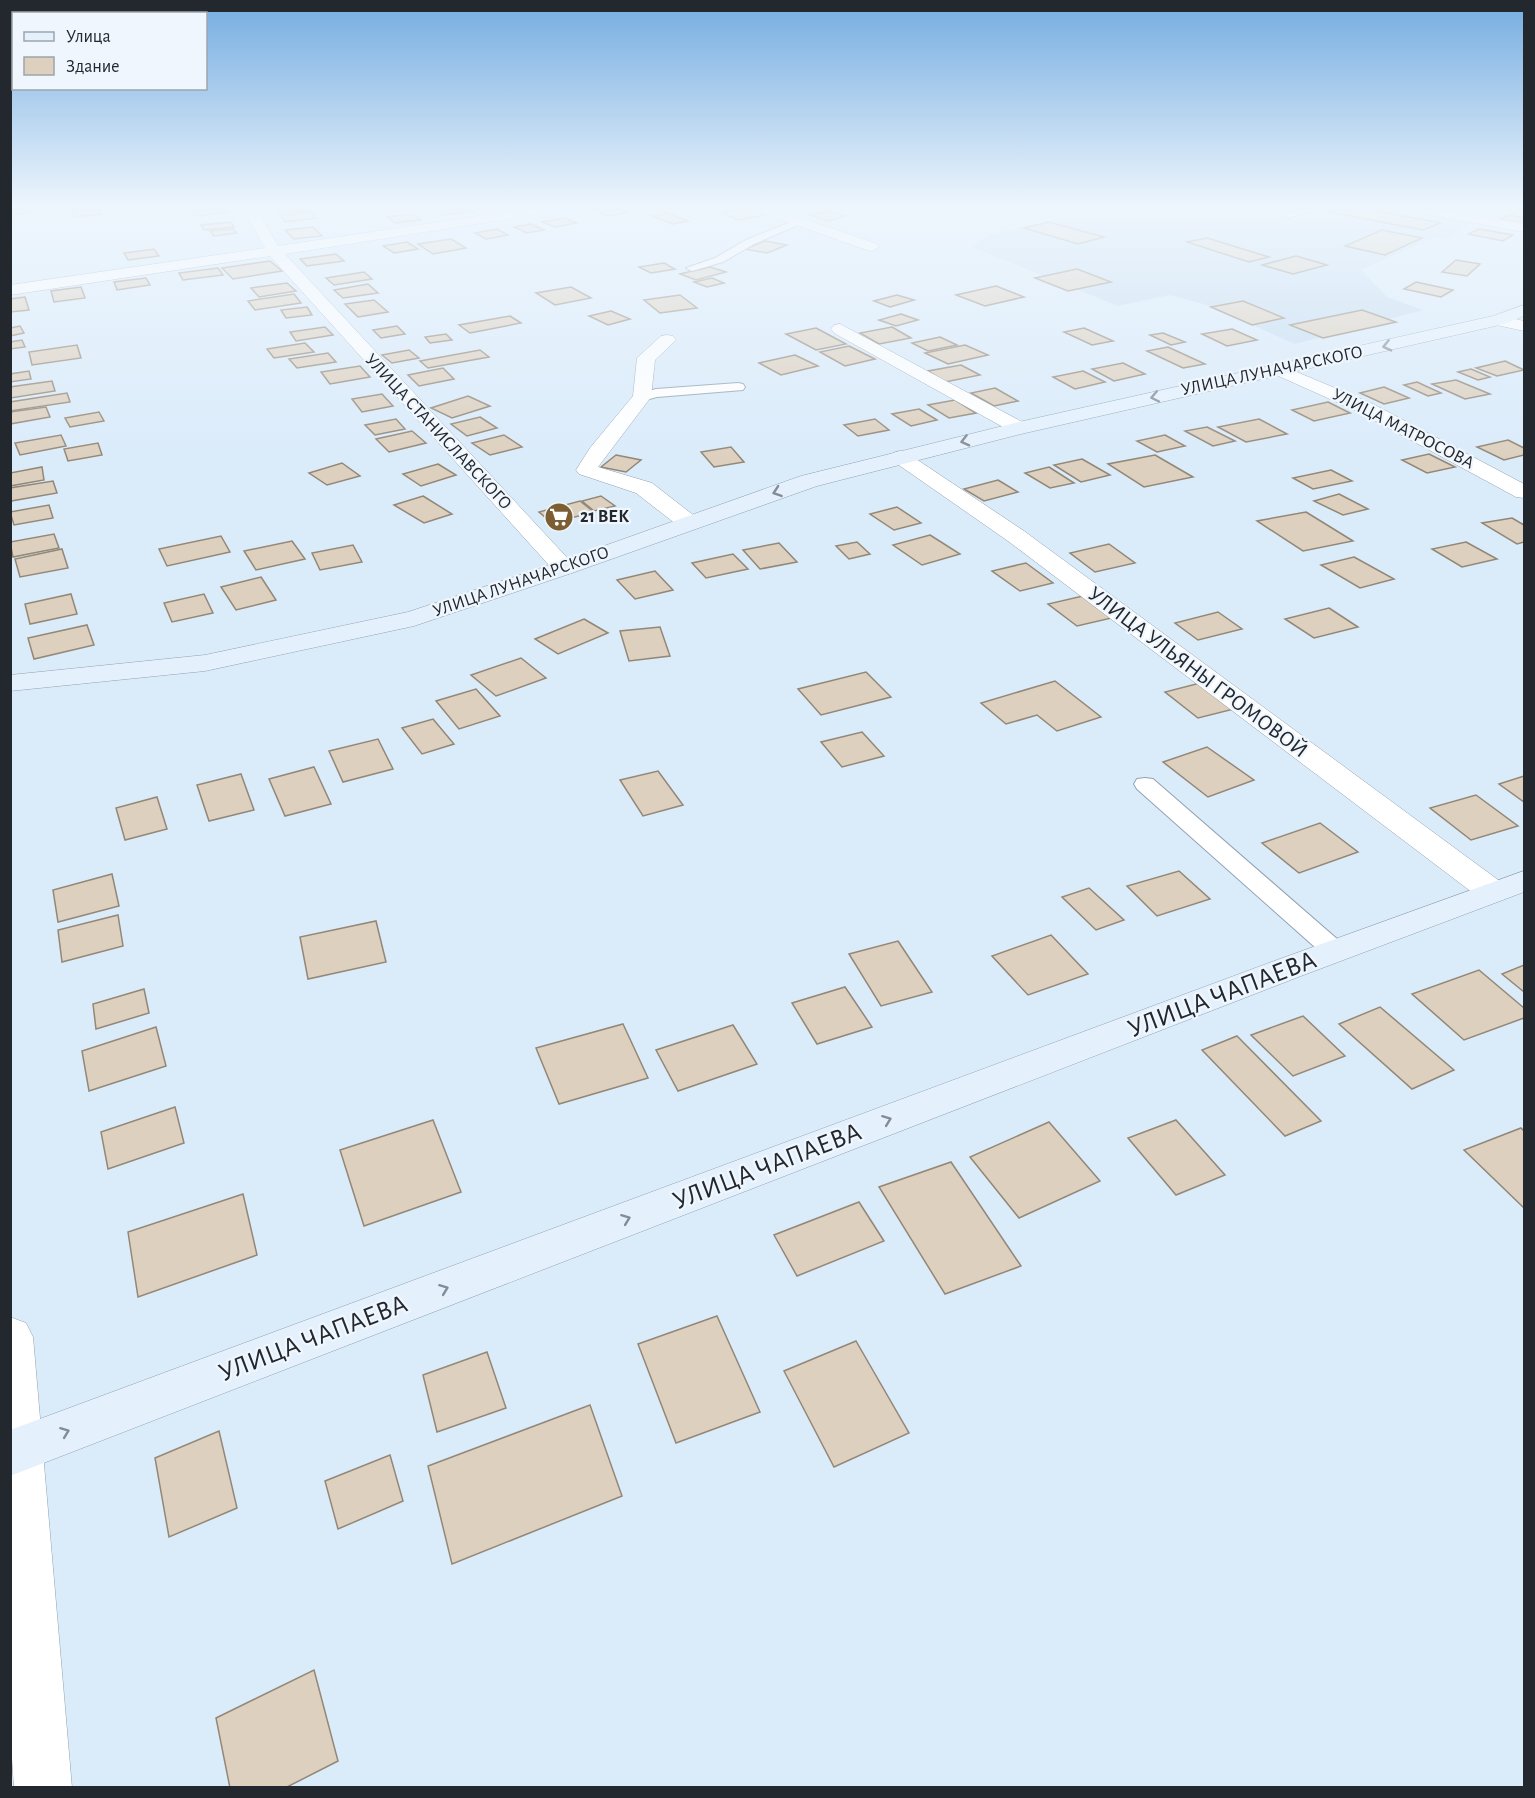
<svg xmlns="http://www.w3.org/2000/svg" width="1535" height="1798" viewBox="0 0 1535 1798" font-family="'Alegreya Sans',sans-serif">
	<rect width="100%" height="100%" fill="#daebfa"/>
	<!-- built -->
	<polygon fill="#c7ddf1" points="1100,209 1403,209 1473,222 1450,239 1432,238 1361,270 1387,297 1423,310 1295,344 1207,305 1170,295 1118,306 972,247 990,235"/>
	<!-- building -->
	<g fill="#ddd0bf" stroke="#938777" stroke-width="1.5">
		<polygon points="10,209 30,209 31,212 10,215"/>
		<polygon points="71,209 99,209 102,214 75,217"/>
		<polygon points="213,209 226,209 228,212 194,216 191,211"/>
		<polygon points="275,209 314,209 278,213"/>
		<polygon points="435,209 470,209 474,211 444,215"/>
		<polygon points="590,209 618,209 628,212 609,216"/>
		<polygon points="749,209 765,215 738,220 721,212"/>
		<polygon points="1336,209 1368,209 1440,223 1423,230 1329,212"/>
		<polygon points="826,211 845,216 828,221 810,215"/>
		<polygon points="311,212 316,218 285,222 281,215"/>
		<polygon points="667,213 688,221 673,224 652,216"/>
		<polygon points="414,214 421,220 395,223 387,217"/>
		<polygon points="1509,215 1524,218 1524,222 1521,224 1499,220"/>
		<polygon points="564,218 577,223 555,227 542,222"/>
		<polygon points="231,222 234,227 204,230 201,225"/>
		<polygon points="1049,222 1104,237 1078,244 1024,228"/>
		<polygon points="531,224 544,230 527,233 514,227"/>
		<polygon points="313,227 322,236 294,239 285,230"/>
		<polygon points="233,229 237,233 214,236 210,231"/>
		<polygon points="497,229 508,235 486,239 475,233"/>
		<polygon points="1479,229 1513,235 1503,241 1468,234"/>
		<polygon points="1382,230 1422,238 1385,255 1345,246"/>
		<polygon points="1207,238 1269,257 1249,262 1187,242"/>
		<polygon points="451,239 466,248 433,254 418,244"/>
		<polygon points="765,241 787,245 767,253 745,249"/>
		<polygon points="407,242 418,249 394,253 383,246"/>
		<polygon points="154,249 159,256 128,260 124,253"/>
		<polygon points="336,254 344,261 307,266 300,259"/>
		<polygon points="1296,256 1327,265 1293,274 1262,265"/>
		<polygon points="1456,260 1480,264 1467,276 1442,272"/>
		<polygon points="270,261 282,271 233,279 222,268"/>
		<polygon points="664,263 675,269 651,273 639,267"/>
		<polygon points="710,267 726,272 696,280 680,274"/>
		<polygon points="218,268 223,275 183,280 179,273"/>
		<polygon points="1077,269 1111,282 1068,291 1035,278"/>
		<polygon points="364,272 372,279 334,285 326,278"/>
		<polygon points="146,278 150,285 117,290 114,282"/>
		<polygon points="712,278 724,283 707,287 694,282"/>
		<polygon points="1416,282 1453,290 1441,297 1404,289"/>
		<polygon points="287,283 296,291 259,297 251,288"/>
		<polygon points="368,284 378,293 343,298 334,290"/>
		<polygon points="996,286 1024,297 985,306 956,295"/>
		<polygon points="81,287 85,298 54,302 51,291"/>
		<polygon points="571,287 591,298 555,305 536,293"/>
		<polygon points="294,294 301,303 255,310 248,301"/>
		<polygon points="680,295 697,308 660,313 644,300"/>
		<polygon points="897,295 914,300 890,307 874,301"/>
		<polygon points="25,297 29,310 10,312 10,299"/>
		<polygon points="374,300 388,312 358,317 345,304"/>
		<polygon points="1243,301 1284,318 1252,325 1211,307"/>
		<polygon points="307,307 312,315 286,318 281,310"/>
		<polygon points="1362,310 1396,322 1323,338 1290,325"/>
		<polygon points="611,311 630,319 608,325 589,316"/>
		<polygon points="901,314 918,320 896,326 879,320"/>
		<polygon points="510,316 521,323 470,333 459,325"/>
		<polygon points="20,326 24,333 10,336 10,328"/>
		<polygon points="397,326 405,334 381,338 373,330"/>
		<polygon points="325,327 333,335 296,341 290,332"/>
		<polygon points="892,327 911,338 879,344 860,333"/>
		<polygon points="816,328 846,344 816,350 786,334"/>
		<polygon points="1084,328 1113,341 1092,345 1064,332"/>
		<polygon points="1232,329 1257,340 1227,346 1202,334"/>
		<polygon points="1163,333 1185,342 1171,345 1150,335"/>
		<polygon points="446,334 452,340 430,343 425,337"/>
		<polygon points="940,337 957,345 928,351 912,343"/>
		<polygon points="22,340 25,347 10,349 10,342"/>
		<polygon points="305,343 314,352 274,358 267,349"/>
		<polygon points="77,345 81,358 32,365 29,352"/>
		<polygon points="965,345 988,355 948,364 925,353"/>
		<polygon points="849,346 875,359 845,366 820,352"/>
		<polygon points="1168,347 1205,364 1183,368 1147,351"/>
		<polygon points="409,350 419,358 392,363 382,355"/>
		<polygon points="480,350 489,357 428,368 420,361"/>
		<polygon points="328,353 336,362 297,368 289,359"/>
		<polygon points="795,355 818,366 781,375 759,363"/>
		<polygon points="1505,361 1524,370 1497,376 1476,368"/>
		<polygon points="1123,363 1145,374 1114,381 1092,369"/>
		<polygon points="961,365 980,375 945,382 928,371"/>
		<polygon points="360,366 370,377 330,384 321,372"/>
		<polygon points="443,368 454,379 419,386 408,375"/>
		<polygon points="1471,369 1490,377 1478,380 1458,372"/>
		<polygon points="29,371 31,379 10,382 10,374"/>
		<polygon points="1083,371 1105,382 1075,389 1053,377"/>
		<polygon points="1456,380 1490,394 1465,399 1432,384"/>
		<polygon points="52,381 55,391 11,398 10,387"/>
		<polygon points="1417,382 1441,393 1428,396 1404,385"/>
		<polygon points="1384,387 1409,398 1384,404 1360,393"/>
		<polygon points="995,388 1018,401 994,406 971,393"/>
		<polygon points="67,393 70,402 10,411 10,402"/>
		<polygon points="382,394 393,406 362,412 352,399"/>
		<polygon points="468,396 490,406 452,418 431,408"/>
		<polygon points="955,400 976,413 949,418 928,405"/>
		<polygon points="1328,402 1350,413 1314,421 1292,410"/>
		<polygon points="46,407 50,417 10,424 10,412"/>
		<polygon points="919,409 937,420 911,426 892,414"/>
		<polygon points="99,412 104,421 70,427 65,418"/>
		<polygon points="480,417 497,428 467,436 451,424"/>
		<polygon points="396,419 405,429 375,435 365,425"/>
		<polygon points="875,419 889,430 858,436 844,425"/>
		<polygon points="1259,419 1287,434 1246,442 1218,427"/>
		<polygon points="1207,427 1235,441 1213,446 1185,431"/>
		<polygon points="412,431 426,443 389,452 376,439"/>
		<polygon points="61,435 66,446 20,455 15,443"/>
		<polygon points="504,435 522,447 490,455 472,443"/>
		<polygon points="1165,435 1185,446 1157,452 1137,441"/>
		<polygon points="1508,440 1524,448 1524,455 1504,460 1477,447"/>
		<polygon points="98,443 102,455 68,461 64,449"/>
		<polygon points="731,447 744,462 714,467 701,452"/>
		<polygon points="1429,454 1455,467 1427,473 1402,460"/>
		<polygon points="616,455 641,460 626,472 601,467"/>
		<polygon points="1155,455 1193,477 1144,487 1108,464"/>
		<polygon points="1082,459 1110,475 1081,482 1054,465"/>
		<polygon points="342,463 360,476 327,485 309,473"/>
		<polygon points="438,464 456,475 421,486 403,474"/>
		<polygon points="42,467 44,480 10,486 10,473"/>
		<polygon points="1049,467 1074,483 1050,488 1025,473"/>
		<polygon points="1331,470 1352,481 1313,489 1293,478"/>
		<polygon points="998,480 1018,492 984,501 964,489"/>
		<polygon points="53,481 57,493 11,501 10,488"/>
		<polygon points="1339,494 1368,509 1343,515 1314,501"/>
		<polygon points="423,496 452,514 424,523 394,505"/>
		<polygon points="601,496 615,506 594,511 582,501"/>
		<polygon points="580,501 594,512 552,523 539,512"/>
		<polygon points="49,505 53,518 14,525 10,512"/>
		<polygon points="897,507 921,523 894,530 870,514"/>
		<polygon points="1306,512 1353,541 1303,551 1257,521"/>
		<polygon points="1512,518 1524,525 1524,542 1517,544 1482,523"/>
		<polygon points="54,534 59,548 13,557 10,542"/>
		<polygon points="930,535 960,554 922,565 893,545"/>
		<polygon points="221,536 230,552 167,566 159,549"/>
		<polygon points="292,541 305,559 256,570 244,551"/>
		<polygon points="857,542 870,554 849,559 836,546"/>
		<polygon points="1466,542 1497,559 1462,567 1432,549"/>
		<polygon points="779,543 797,562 760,569 743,550"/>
		<polygon points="1109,544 1135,563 1095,572 1070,553"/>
		<polygon points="353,545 362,562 320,570 312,553"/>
		<polygon points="62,549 68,568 20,577 15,559"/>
		<polygon points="733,554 748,569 706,578 692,563"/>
		<polygon points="1354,557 1394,579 1360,588 1321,565"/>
		<polygon points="1026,563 1053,583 1020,591 992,571"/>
		<polygon points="655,571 673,590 635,599 617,580"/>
		<polygon points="261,577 276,600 236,610 221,587"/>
		<polygon points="71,594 77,614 30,624 25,604"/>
		<polygon points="204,594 213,613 172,622 164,603"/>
		<polygon points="1087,595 1116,617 1077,626 1048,604"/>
		<polygon points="1329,608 1358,627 1314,638 1285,619"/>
		<polygon points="1218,612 1242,629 1198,640 1175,623"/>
		<polygon points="584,619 608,633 558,654 535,639"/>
		<polygon points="87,625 94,645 34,659 28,638"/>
		<polygon points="660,627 670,656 629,661 620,631"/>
		<polygon points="521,658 546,678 496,696 471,675"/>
		<polygon points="866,672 891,697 821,715 798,689"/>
		<polygon points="1055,681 1101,717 1057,731 1037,715 1006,724 981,703"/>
		<polygon points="1200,683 1234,709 1198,718 1165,692"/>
		<polygon points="476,689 500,716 459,729 436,701"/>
		<polygon points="433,719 454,744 422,754 402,728"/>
		<polygon points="862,732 884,756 842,767 821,742"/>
		<polygon points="378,739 393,769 343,782 329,751"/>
		<polygon points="1207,747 1254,780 1208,797 1163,762"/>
		<polygon points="314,767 331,804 285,816 269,779"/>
		<polygon points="658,771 683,805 643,816 620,780"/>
		<polygon points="241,774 254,810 209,821 197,785"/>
		<polygon points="1524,776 1524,802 1499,784"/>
		<polygon points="1476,795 1518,826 1471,840 1430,808"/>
		<polygon points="157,797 167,829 125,840 116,808"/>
		<polygon points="1320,823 1358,852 1299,873 1262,843"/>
		<polygon points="1179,871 1210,899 1157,916 1127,886"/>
		<polygon points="112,874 119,906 58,922 53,890"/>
		<polygon points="1089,888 1124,920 1096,930 1062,897"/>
		<polygon points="118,915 123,946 62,962 58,930"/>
		<polygon points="376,921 386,962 308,979 300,937"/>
		<polygon points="1051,935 1088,974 1028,995 992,956"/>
		<polygon points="898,941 932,992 881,1006 849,954"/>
		<polygon points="1524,965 1524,992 1502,974"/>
		<polygon points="1479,970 1524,1008 1524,1018 1464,1040 1412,994"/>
		<polygon points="845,987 872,1027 817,1044 792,1003"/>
		<polygon points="144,989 149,1013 96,1029 93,1004"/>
		<polygon points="1380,1007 1454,1070 1412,1089 1339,1024"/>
		<polygon points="1303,1016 1345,1056 1293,1076 1251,1035"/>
		<polygon points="623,1024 648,1078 559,1104 536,1048"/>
		<polygon points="733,1025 757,1064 678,1091 656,1050"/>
		<polygon points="156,1027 166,1066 89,1091 82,1051"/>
		<polygon points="1237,1036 1321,1121 1285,1136 1202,1050"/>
		<polygon points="175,1107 184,1143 108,1169 101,1132"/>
		<polygon points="433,1120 461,1192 364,1226 340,1150"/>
		<polygon points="1176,1120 1225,1175 1176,1195 1128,1138"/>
		<polygon points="1049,1122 1100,1181 1019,1218 970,1157"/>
		<polygon points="1521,1128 1524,1131 1524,1208 1464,1150"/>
		<polygon points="951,1162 1021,1266 945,1294 879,1187"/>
		<polygon points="243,1194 257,1255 138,1297 128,1232"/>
		<polygon points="859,1202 884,1241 797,1276 774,1235"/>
		<polygon points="717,1316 760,1412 676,1443 638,1344"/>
		<polygon points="856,1341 909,1433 834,1467 784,1371"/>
		<polygon points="487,1352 506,1408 437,1432 423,1375"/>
		<polygon points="590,1405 622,1496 452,1564 428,1466"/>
		<polygon points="219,1431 237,1508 169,1537 155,1458"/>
		<polygon points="390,1455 403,1501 338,1529 325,1481"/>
		<polygon points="314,1670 338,1761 285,1788 230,1788 216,1718"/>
	</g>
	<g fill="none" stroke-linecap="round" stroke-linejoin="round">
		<!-- service casing -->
		<g stroke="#93a2b0" stroke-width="2">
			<g id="service">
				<polygon points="1301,209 1316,209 1289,218 1284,215"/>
				<polygon points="796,220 805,222 754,244 723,262 692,271 686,268 715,258 746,240"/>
				<polygon points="738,383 743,384 745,387 743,390 657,397 642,401 635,397 637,394 656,389"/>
				<polygon points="1145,778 1153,779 1344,945 1348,951 1344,957 1335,959 1326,957 1137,789 1134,784 1137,779"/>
			</g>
		</g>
		<!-- minor casing -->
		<g stroke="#93a2b0" stroke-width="1">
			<g id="minor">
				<polygon points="243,209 257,209 278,246 525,209 553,209 546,213 285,254 572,563 576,568 572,573 564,575 556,573 270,256 10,295 10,285 265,248"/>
				<polygon points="757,209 776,209 877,244 879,247 872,251 867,250 759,212"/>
				<polygon points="1414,209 1441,209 1524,224 1524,232 1421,213"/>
				<polygon points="1498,315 1524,321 1524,331 1492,324 1490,320"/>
				<polygon points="840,324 1026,424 1029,428 1026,432 1012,432 834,333 831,329 834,325"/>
				<polygon points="667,335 673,336 676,340 655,360 651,397 598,467 652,483 697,518 700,523 697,528 689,530 681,528 636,493 579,474 576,470 590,448 633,396 637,358 661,336"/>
				<polygon points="1280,365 1373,404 1524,484 1524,498 1516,497 1359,412 1274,374 1271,370 1274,366"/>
				<polygon points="900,451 907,453 1024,531 1505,885 1509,892 1505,899 1493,902 1481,899 1008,541 893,461 890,457 893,453"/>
				<polygon points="10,1317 26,1323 33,1337 72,1788 14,1788 10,1728"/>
			</g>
		</g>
		<!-- secondary casing -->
		<g stroke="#93a2b0" stroke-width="1">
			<g id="secondary">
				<polygon points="1524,305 1524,316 1504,324 1021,434 817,486 572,573 414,626 205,671 10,691 10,675 205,655 408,612 556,563 801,476 1019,422 1493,316"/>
				<polygon points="1524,871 1524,892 1301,976 10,1476 10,1430 1277,960"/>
			</g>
		</g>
		<!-- service -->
		<use href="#service" fill="#fff" fill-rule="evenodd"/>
		<!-- minor -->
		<use href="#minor" fill="#fff" fill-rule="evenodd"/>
		<!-- secondary -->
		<use href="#secondary" fill="#e4f1fd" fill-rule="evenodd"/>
	</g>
	<!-- one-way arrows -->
	<defs><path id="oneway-chevron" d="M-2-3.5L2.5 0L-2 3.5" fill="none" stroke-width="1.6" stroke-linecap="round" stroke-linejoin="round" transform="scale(1.5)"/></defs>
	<g stroke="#838c96">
		<use href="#oneway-chevron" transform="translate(1387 346) rotate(167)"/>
		<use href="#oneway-chevron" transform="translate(1155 397) rotate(168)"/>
		<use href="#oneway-chevron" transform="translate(965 441) rotate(166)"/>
		<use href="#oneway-chevron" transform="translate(777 492) rotate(161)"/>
		<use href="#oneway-chevron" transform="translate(887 1120) rotate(-21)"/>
		<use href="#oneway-chevron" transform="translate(626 1219) rotate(-21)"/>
		<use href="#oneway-chevron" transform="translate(444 1289) rotate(-21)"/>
		<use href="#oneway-chevron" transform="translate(65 1432) rotate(-21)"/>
	</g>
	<!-- sky -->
	<linearGradient id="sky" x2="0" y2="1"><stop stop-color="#74ace0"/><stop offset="0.45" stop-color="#eef6fd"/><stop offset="1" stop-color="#eef6fd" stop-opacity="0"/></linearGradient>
	<rect width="1535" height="460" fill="url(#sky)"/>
	<!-- icons -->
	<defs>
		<g id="supermarket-disc" transform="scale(1.5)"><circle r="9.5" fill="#7d5e33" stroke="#f0f6fd"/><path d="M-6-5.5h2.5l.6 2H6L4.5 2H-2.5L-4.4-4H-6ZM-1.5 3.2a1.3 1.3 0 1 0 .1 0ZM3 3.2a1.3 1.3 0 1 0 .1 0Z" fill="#fff"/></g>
	</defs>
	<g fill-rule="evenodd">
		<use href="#supermarket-disc" x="559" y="517"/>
	</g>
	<g text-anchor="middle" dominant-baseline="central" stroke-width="4.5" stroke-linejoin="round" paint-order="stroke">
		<!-- far-street labels -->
		<g font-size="18" fill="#22282e" stroke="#f0f6fd">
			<text transform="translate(1272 371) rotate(-12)">УЛИЦА ЛУНАЧАРСКОГО</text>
			<text transform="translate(1403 429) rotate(27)">УЛИЦА МАТРОСОВА</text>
			<text transform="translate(438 432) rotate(47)">УЛИЦА СТАНИСЛАВСКОГО</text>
			<text transform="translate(521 582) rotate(-19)">УЛИЦА ЛУНАЧАРСКОГО</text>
		</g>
		<!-- far-poi labels -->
		<g font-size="18" font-weight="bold" fill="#22282e" stroke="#f0f6fd" text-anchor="start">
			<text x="580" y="517">21 ВЕК</text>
		</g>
		<!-- street labels -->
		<g font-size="22" fill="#22282e" stroke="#f0f6fd">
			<text transform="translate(1198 672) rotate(37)">УЛИЦА УЛЬЯНЫ ГРОМОВОЙ</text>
		</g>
		<!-- near-street labels -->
		<g font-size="27" fill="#22282e" stroke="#f0f6fd">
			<text transform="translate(1222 994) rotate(-21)">УЛИЦА ЧАПАЕВА</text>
			<text transform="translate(767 1166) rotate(-21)">УЛИЦА ЧАПАЕВА</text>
			<text transform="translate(313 1338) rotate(-21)">УЛИЦА ЧАПАЕВА</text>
		</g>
	</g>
	<!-- border -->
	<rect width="1535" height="1798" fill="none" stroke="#22282e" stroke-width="24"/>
	<!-- legend -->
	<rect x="12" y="12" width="195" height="78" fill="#f0f6fd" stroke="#9ea4aa" stroke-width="1.5"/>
	<rect x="24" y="32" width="30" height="9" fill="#e4f1fd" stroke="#9ea4aa" stroke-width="1.5"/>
	<text x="66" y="42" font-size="18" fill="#22282e">Улица</text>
	<rect x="24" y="57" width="30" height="18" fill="#ddd0bf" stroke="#9ea4aa" stroke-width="1.5"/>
	<text x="66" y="72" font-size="18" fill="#22282e">Здание</text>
</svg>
